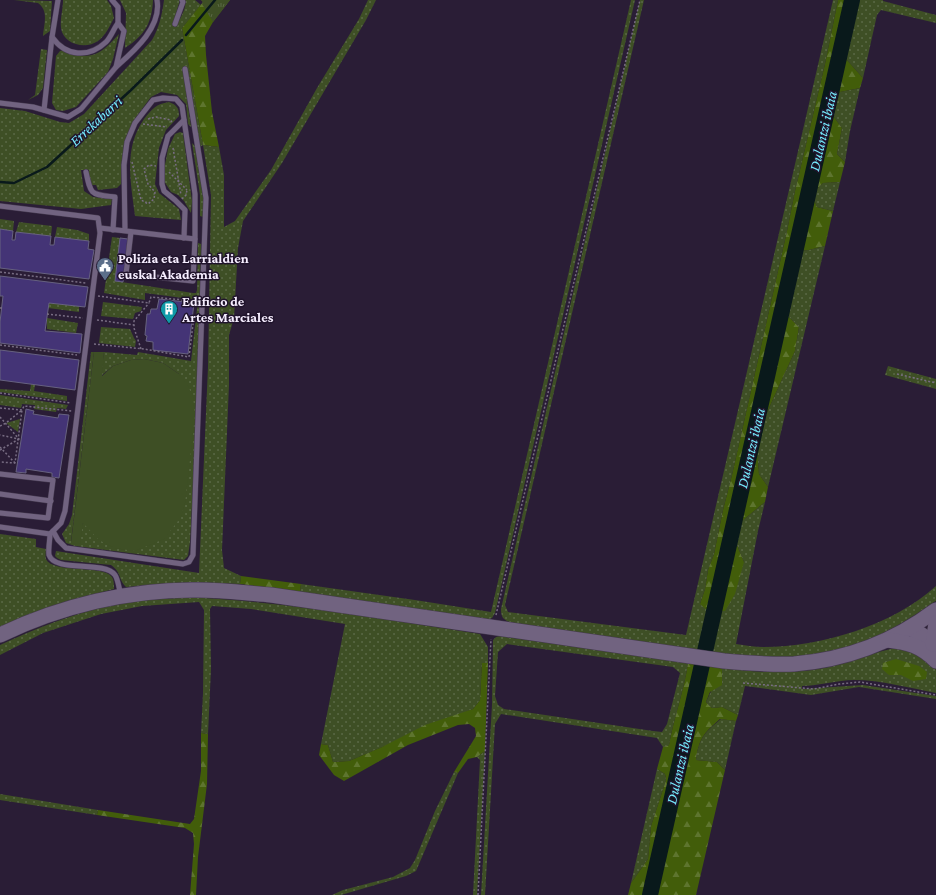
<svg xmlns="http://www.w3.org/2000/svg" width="936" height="895" viewBox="0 0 936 895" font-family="'Crimson Pro',serif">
	<defs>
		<pattern id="grass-dots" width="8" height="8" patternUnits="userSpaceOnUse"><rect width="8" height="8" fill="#3e4f25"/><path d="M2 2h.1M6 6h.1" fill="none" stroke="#5a6946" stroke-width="1.8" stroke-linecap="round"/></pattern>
		<pattern id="forest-firs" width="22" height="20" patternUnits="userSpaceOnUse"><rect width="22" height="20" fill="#425d0a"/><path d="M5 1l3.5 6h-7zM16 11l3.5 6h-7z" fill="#5e752f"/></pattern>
		<pattern id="park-tufts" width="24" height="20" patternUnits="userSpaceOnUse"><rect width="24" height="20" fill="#3e4f25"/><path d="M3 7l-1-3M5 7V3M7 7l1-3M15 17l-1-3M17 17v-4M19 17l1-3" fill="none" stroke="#5a6946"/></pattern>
	</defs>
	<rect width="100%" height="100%" fill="#2a1d36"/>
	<!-- grass -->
	<g fill="url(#grass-dots)" fill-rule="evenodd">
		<path d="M14 0 52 1 50 31 43 36C44 24 49 11 38 3Z"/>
		<path d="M63 0H107L111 6 114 18C110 26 105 36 98 41 85 50 63 44 61 28 60 19 63 9 63 0Z"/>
		<path d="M120 0H153C152 23 145 35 125 48L126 13Z"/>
		<path d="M164 0H180L173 24 177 25C180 18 187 8 185 0H195L201 5 182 28 203 145 219 147 224 175V227L235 221 271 170 317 88 359 19 368 0H376L366 20 282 163 243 221 238 248 234 318 229 335V385L222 550 224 568 241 576 240 584 186 583 126 587C118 579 122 573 111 565L61 560 57 558 55 556 56 551 199 573 208 367 211 195 203 145 200 147 187 68 183 70 191 127 188 124 186 104 177 95 161 92 151 97 136 117 127 135 124 145 121 167V184L117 188 98 190 96 185H89V170H81L84 191 93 197 112 199 111 205 81 209 0 201V108L25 111 60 122 69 123 84 114 152 40C159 28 162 15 164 0Z"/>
		<polygon points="631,0 635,0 495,613 492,618 487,620 300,592 301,584 415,600 491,612"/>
		<path d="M640 0H644L505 605 508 612 686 635 833 0H838L825 64 795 191 787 231 732 475 723 510 714 554 708 570 705 589 700 604 744 562 737 545 736 526 765 502 758 531 736 644C745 645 754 647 764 647 820 647 894 625 936 586V601L934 602C901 625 865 646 825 654 773 664 720 653 668 646 615 638 562 630 509 622 503 619 501 617 501 609Z"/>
		<polygon points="852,0 883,0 883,1 936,15 936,23 881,10 877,15 863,78 846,59 840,51"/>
		<path d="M119 34 113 59 108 72 76 107 63 111 56 110 52 103 56 56 60 51 63 50C92 61 99 56 119 34Z"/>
		<polygon points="41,49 47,50 43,88 38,95 28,100 35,95"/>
		<polygon points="860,88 850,131 845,162 837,154 842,128 834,117 835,97 840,92"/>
		<path d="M169 102C177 105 179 108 179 116L166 130 159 148 155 184 159 193 179 209 181 220 135 216C131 182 123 149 144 119 152 109 156 104 169 102Z"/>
		<polygon points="180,132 183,133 192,201 191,213 184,201 178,195 171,192 164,181 164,170 168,149 175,134"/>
		<polygon points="192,143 196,147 203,196 203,217 200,216 200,195"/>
		<polygon points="840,182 833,211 817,207 812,194 823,183"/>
		<polygon points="0,219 14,221 13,231 0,229"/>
		<polygon points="19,222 52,226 51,236 16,232"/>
		<polygon points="57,227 77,230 89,234 89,241 55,237"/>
		<polygon points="112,237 120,238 115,281 193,293 196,293 197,290 198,243 201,244 197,417 190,542 188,556 184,560 75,546 66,543 62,534 69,524 72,515 91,352 94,352 71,542 179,374 163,363 144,359 131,360 113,366 101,376 104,352 137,355 138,352 191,361 198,300 145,293 145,300 104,293"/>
		<polygon points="825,246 768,487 759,474 757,448 759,430 795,351 799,327 786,314 786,296 797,251 809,250"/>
		<polygon points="103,302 142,307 141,311 135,313 133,319 101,316"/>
		<polygon points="49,303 79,306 79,312 48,308"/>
		<polygon points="47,318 78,323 76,333 47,329"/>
		<polygon points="101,327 130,329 134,338 136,341 135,347 99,343"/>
		<polygon points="888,366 936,379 936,389 885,375"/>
		<polygon points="31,384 35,385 34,391 67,396 67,401 0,392 0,389 30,391"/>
		<polygon points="0,395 68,405 66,409 57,408 56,412 34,409 35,405 22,404 21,408 0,405"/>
		<polygon points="20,419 18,432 6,423"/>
		<path d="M0 534 36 539V547L46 549C46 552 45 556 46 559 52 574 103 564 112 577 114 580 114 585 114 589L67 601 0 627Z"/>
		<path d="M188 597C287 602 383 619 480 634L488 647V663H482L480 700 473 709 349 761 333 762 328 745 321 744 345 624 251 609 212 606 210 609 211 669 208 734 201 733 203 693 204 610 199 602 142 606 101 614 43 633 0 655V645C35 629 71 614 109 606 135 600 162 599 188 597Z"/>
		<path d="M500 636 688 663C684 691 674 717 669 745L663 747 657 738 501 714 495 724 485 895H481L492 705 493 640 496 637ZM507 644 673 667 680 673 667 724 662 732 653 731 504 709 498 705 495 696 498 652Z"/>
		<path d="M897 648H908L929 660 936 670V693C909 688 881 680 854 680 837 680 819 686 802 686V689L863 685 936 696V699L859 687 811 695 745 686 738 715 722 707 712 708 706 702 722 668C761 673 802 675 841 664 860 659 877 651 897 648Z"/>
		<path d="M721 719 736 721 725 770 717 762 696 760C699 738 704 733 721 719Z"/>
		<polygon points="485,751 477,895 473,895 480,760 477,757"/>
		<polygon points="657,769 665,774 666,780 651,826 648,859 631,883"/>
		<polygon points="454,772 458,773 416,871 406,876 341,895 332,895 343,890 393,877 410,868 415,860 435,811"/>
		<polygon points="0,794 98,810 97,815 0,800"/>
	</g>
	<!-- forest -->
	<g fill="url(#forest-firs)">
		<polygon points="201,0 230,0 213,22 205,36 206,55 212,112 219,147 203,145 182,28 203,2"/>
		<polygon points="838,0 852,0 840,51 846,59 863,78 860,88 840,92 835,97 834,117 842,128 837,154 845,162 840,182 823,183 812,194 817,207 833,211 825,246 809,250 797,251 786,296 786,314 799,327 795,351 759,430 757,448 759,474 768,487 765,502 736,526 737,545 744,562 735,594 725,611 708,611 700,604 705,589 708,570 714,554 723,510 732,475 787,231 795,191 825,64"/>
		<polygon points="241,576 301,584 300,592 240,584"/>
		<polygon points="896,659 919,666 927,672 926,679 913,681 901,675 889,675 882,669 883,663"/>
		<polygon points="482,663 488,663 485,751 477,757 468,759 458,773 454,772 476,736 475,728 469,724 458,725 408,745 344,781 334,775 319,755 321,744 328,745 333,762 349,761 382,747 425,725 473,709 480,700"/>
		<path d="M688 663 722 668V685L710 692 706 702 712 708 722 707 738 715 736 721 720 719C704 733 699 738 696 760L717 762 725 770 696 895H628L631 883 648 859 651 826 666 780 665 774 657 769 663 747 669 745C674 717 684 691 688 663Z"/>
		<polygon points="201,733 208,734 207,784 198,857 196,895 190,895 194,844 193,833 185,828 97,815 98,810 190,824 194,819 201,771"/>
	</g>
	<!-- park -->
	<polygon fill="url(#park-tufts)" points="201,0 230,0 213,22 202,4 203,2"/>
	<!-- garden -->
	<polygon fill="#3e4f25" points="94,352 104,352 102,376 113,366 131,360 144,359 163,363 179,374 188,386 193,397 195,415 185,503 181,517 164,539 135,551 114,548 99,540 83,523 80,544 71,543"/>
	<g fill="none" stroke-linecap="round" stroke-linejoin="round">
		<!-- stream -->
		<g stroke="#09191b" stroke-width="2.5">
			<polyline points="186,35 215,0"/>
			<polyline points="0,182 14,183 47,167 131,90 182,40"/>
		</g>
		<!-- river -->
		<polyline stroke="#09191b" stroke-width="16" points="650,895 852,0"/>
	</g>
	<!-- building -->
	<g fill="#443476" stroke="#676280">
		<polygon points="0,229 13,231 12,240 15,240 16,232 51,236 50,245 54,245 55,237 89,241 88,249 94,250 89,279 0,268"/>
		<polygon points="120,238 128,239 123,282 115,281"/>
		<polygon points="0,276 88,287 85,307 49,303 45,331 82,334 80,353 0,343 0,322 3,296 0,296"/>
		<polygon points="159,299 194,303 188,354 153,350 153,342 146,341 147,336 145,335 147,314 150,314 151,309 157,309"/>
		<polygon points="0,350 79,360 75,390 0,380"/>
		<polygon points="26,409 34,411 33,414 58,418 59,414 69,415 59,478 52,477 52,473 26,469 26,473 16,472"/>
	</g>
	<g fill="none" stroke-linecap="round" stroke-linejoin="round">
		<!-- lane casing -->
		<g stroke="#453a4f" stroke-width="6">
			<g id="lane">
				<path d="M58 0 52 37C66 57 89 58 106 42 111 37 114 28 118 23"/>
				<polyline points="175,24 183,2 182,0"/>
				<path d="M116 67C134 51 162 27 157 0"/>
				<polyline points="0,103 33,107 68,117 81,109 116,67 124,31 118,23 118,7 112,0"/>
				<polyline points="44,110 52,37"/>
				<polyline points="184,120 168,136 162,158 162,184 164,191 175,200 185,210 184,238"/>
				<path d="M86 172C91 196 91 194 115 197L113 230"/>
				<polyline points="0,206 98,218 100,233 65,511 61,523 50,534 0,527"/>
				<polyline points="100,228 195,239 195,194 182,106 176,99 163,98 153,100 135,123 127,142 124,165 125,231"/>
				<polyline points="131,232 126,274 193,281 195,239"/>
				<polyline points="0,474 53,480 48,518 0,513"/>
				<polyline points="0,494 51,501"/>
				<polyline points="53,531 58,540 66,548 183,564 189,562 193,555 206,198 185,69"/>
				<path d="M50 534C50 540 48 549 49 555 55 573 104 560 115 575 118 579 119 589 121 595"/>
			</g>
		</g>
		<!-- secondary casing -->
		<g stroke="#453a4f" stroke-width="16">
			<g id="secondary">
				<path d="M910 628C921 634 931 639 936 651"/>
				<path d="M0 635C60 606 130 589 198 590 222 590 246 593 271 595L724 661C747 663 771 665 794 664 846 660 895 641 936 610"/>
				<path d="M887 640C908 642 921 646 936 661"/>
				<polyline points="933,644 936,623"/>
			</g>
		</g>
		<!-- path -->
		<g stroke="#786d83" stroke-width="1.5" stroke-dasharray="2 2" stroke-linecap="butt">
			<polyline points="148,119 156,117 171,120 172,123"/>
			<polyline points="143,124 167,127"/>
			<polyline points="173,148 181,195"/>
			<polyline points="132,162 141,200 148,204 154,199 155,192 148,184 144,169 149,165 156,166"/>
			<polyline points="169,172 187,190"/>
			<polyline points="182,199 186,195 187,190"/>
			<polyline points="0,272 86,283"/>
			<polyline points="98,296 149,303 151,297 195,301"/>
			<polyline points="0,308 2,308"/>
			<polyline points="47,314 83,318"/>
			<polyline points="97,320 134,325"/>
			<polyline points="94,344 144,349 189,357 194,316"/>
			<polyline points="0,345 77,355"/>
			<polyline points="141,349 134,328 134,321 149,303"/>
			<polyline points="897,374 936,383"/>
			<polyline points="0,393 71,403"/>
			<polyline points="0,408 22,410 24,406 72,411"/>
			<polyline points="0,417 19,439 0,435"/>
			<polyline points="0,426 6,423 22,410 15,463 0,462"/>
			<polyline points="0,447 15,463"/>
			<polyline points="0,450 19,439"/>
			<polyline points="496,615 640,0"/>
			<polyline points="743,683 814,689 839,684 860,682 936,695"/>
			<polyline points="478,895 491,639"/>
		</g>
		<!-- lane -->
		<use href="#lane" stroke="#716380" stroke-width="5"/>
		<!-- secondary -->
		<use href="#secondary" stroke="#716380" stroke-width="15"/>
	</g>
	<!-- icons -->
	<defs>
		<g id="civic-pin" transform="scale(0.9)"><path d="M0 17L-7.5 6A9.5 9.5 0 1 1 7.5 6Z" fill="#5c6f8a" stroke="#20142c"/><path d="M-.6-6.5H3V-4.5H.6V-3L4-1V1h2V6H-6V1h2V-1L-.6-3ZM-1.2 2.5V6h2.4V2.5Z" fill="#fff"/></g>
		<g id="building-pin" transform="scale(0.9)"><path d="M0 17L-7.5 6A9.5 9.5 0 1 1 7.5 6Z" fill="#0f9aa8" stroke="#20142c"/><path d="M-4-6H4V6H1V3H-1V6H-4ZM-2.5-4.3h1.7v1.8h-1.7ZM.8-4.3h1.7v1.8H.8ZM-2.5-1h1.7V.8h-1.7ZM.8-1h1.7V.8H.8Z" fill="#fff"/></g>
	</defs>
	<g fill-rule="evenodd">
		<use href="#civic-pin" x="105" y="266"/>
		<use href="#building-pin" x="169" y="309"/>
	</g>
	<g text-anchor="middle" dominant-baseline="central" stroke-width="3" stroke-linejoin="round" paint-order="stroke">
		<!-- poi labels -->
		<g font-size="14" font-weight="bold" fill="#f6eeff" stroke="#20142c" text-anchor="start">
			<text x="118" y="258">Polizia eta Larrialdien<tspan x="118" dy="16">euskal Akademia</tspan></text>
			<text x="182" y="301">Edificio de<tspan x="182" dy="16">Artes Marciales</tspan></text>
		</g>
		<!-- water labels -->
		<g font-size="15" font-style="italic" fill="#75eeff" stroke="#20142c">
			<text transform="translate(96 121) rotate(-43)">Errekabarri</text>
			<text transform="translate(823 131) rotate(-77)">Dulantzi ibaia</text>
			<text transform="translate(751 448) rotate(-77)">Dulantzi ibaia</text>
			<text transform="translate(680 764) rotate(-77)">Dulantzi ibaia</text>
		</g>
	</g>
</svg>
